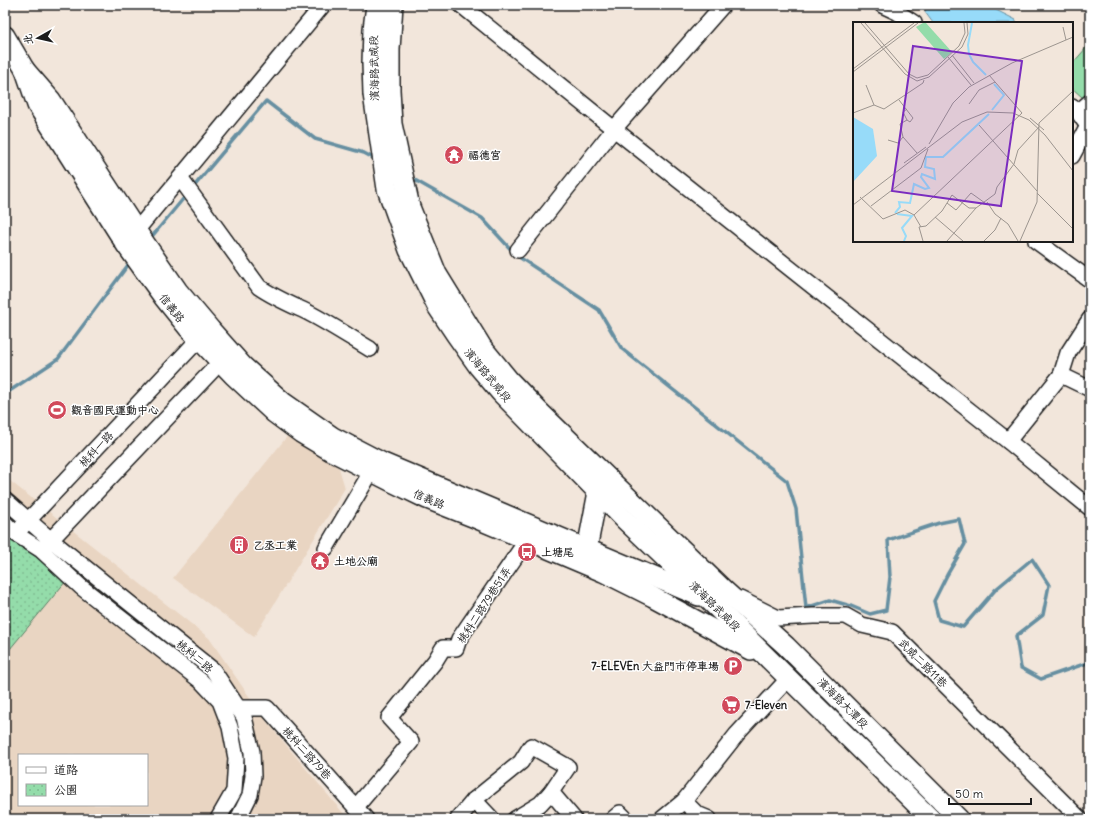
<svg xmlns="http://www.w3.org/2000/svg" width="1095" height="824" viewBox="0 0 1095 824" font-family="Delius,'LXGW WenKai TC',sans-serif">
	<defs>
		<pattern id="park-dots" width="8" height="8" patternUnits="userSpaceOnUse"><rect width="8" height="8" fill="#94dcaa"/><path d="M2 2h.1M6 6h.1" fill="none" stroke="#7fbc92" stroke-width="1.8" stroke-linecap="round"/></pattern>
	</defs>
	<rect width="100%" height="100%" fill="#f2e6db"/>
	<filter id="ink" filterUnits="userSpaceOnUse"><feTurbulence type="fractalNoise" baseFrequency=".025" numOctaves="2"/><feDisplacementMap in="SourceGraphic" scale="8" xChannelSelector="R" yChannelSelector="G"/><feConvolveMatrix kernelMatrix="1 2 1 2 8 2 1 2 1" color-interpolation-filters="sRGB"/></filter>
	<g filter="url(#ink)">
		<!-- built -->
		<g fill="#e9d5c2" fill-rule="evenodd">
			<polygon points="289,434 339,468 345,488 254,637 173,578"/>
			<path d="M5 477 209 638 266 721 348 819H5ZM19 755H147V805H19Z"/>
		</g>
		<!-- park -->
		<polygon fill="url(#park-dots)" stroke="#587c63" points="5,532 66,581 5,655"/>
		<!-- garden -->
		<polygon fill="#94dcaa" stroke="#587c63" points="1087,47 1090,49 1090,91 1083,98 1072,88 1072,64"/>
		<!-- water -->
		<polygon fill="#97dbf9" stroke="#668fa1" points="926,5 986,5 1016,20 1016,23 933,23 925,12"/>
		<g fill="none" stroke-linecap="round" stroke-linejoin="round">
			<!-- stream -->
			<g stroke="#668fa1" stroke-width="3.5">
				<polyline points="413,179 482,218 516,255 599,310 622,349 787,481 796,509 806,608 830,600 851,606 870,614 886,610 890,577 888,540 939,523 959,519 965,544 947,575 934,601 939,620 963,627 996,589 1032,559 1049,585 1043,615 1016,636 1021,668 1041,679 1090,662"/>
				<polyline points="196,184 266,101 315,139 364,153 377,160"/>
				<polyline points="149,240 183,199"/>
				<polyline points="5,394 58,359 131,261"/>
			</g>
			<!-- minor casing -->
			<g stroke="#1c1c1c" stroke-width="18">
				<g id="minor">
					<polyline points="461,5 614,129 1008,441 1090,508"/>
					<polyline points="882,5 897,12 914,23"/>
					<polyline points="1072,107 1078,112 1090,129"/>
					<polyline points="1078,112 1090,102"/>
					<polyline points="1072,156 1088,126"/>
					<path d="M180 178 259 287C275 298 292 305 309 313 330 324 350 337 370 349"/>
					<polyline points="136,231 323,5"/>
					<polyline points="1036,241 1090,280"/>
					<polyline points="518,250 614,129 723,5"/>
					<polyline points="1061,375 1090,389"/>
					<polyline points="1008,441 1061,375 1068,353 1090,319"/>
					<polyline points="5,500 51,540 213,670 244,717 252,752 253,776 250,795 238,819"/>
					<polyline points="5,523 16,534 41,550 81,587 201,681 220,701 230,727 236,758 234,791 218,819"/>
					<polyline points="22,527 199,339 207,333"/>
					<polyline points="44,547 228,354"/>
					<polyline points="326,548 371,472 375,462"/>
					<polyline points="740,599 778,618 813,616 846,616 862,625 892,632 1080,819"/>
					<polyline points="238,708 267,708 366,819"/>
					<polyline points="551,792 574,819"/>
					<polyline points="474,800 492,819"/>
					<polyline points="684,801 737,734 788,679"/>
					<polyline points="356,807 411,742 389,718 435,661 443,648 456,648 459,639 527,540"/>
					<polyline points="458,819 474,800 521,762 531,746 568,767 551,792 540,804 515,819"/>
					<polyline points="613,819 620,813 626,819"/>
					<polyline points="662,819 684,801 697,814 709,819"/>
				</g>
			</g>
			<!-- major casing -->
			<g stroke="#1c1c1c" stroke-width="22">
				<g id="major">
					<polyline points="376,5 373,29 372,63 373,94 387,189 409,250 438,308 456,335 478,366 501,393 625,520 711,602 931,819"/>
					<polyline points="393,5 390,49 390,90 392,124 410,207 437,274 482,347 509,380 540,412 724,590 786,646 959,819"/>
					<polyline points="5,36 25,70 51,100 140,236 178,291 211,330 243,366 283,402 333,437 383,463 699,596"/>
					<polyline points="25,70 37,105 126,245 164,298 189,329 233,375 274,413 301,433 331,451 394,483 427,499 475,518 603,572 653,597 751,650"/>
					<polyline points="587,549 598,492"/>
				</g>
			</g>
			<!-- minor -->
			<use href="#minor" stroke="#fff" stroke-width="15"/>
			<!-- major -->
			<use href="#major" stroke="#fff" stroke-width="19"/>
		</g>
	</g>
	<!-- icons -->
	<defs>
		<g id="temple-disc" transform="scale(1)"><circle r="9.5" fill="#d1495b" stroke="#fff"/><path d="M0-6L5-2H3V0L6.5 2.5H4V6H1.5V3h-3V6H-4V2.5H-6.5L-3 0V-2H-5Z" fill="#fff"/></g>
		<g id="stadium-disc" transform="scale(1)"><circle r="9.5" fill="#d1495b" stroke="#fff"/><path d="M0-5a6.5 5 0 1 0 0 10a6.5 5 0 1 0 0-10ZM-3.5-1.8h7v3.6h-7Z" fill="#fff"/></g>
		<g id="building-disc" transform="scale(1)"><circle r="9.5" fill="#d1495b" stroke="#fff"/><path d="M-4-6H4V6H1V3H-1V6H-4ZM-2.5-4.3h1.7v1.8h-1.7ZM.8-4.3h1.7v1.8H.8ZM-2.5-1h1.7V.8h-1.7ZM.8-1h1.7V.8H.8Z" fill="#fff"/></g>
		<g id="bus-disc" transform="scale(1)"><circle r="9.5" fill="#d1495b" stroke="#fff"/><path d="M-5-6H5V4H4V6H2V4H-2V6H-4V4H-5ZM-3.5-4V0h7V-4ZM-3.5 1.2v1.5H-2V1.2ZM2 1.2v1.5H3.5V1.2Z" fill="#fff"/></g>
		<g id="parking-disc" transform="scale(1)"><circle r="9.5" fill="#d1495b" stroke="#fff"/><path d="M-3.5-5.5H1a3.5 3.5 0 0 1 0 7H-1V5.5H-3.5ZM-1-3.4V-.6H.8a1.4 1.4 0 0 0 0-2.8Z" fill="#fff"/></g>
		<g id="supermarket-disc" transform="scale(1)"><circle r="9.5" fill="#d1495b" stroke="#fff"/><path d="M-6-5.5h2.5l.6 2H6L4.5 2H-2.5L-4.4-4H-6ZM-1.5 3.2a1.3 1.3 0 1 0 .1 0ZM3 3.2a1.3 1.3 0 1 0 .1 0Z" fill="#fff"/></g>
	</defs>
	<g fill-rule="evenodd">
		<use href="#temple-disc" x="454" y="155"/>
		<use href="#stadium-disc" x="57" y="410"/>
		<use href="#building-disc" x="239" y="545"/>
		<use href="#bus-disc" x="527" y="552"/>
		<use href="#temple-disc" x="320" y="561"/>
		<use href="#parking-disc" x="733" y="666"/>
		<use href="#supermarket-disc" x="731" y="705"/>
	</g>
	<g text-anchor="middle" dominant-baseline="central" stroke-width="3" stroke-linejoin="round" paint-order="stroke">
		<!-- street labels -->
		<g font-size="11" fill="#1c1c1c" stroke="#fff">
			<text transform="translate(374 68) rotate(-91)">濱海路武威段</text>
			<text transform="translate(172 308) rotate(52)">信義路</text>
			<text transform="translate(488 375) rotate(50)">濱海路武威段</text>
			<text transform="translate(96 449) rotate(-47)">桃科一路</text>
			<text transform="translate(429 499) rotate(23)">信義路</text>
			<text transform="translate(484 605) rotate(-57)">桃科二路79巷51弄</text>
			<text transform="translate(715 606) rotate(44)">濱海路武威段</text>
			<text transform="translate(195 656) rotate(40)">桃科二路</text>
			<text transform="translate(923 663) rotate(45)">武威二路11巷</text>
			<text transform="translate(843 703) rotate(45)">濱海路大潭段</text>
			<text transform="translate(307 753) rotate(48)">桃科二路79巷</text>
		</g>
		<!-- poi labels -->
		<g font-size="11" font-weight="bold" fill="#1c1c1c" stroke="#fff" text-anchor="start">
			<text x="468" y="155">福德宮</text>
			<text x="71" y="410">觀音國民運動中心</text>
			<text x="253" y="545">乙丞工業</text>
			<text x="541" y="552">上塘尾</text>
			<text x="334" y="561">土地公廟</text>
			<text x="719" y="666" text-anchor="end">7-ELEVEn 大益門市停車場</text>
			<text x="745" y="705">7-Eleven</text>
		</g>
	</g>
	<!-- overview -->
	<g transform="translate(853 22)">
		<rect width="220" height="220" fill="#f2e6db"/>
		<path d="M70 1H73L99 30 91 37 63 5Z" fill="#94dcaa"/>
		<path d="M0 95 20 107 24 134 0 160Z" fill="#97dbf9"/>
		<path fill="none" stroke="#97dbf9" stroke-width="2" d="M119 1 115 23 116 32 120 40 133 53M139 88 151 73 141 62M42 191 47 185 46 180 57 181 61 162 72 167 76 166 68 155 69 152 82 157 81 147 72 145 73 135H90L136 92M44 192 59 194 49 206 53 214 51 219"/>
		<path fill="none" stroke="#9c958f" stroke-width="1" d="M8 1 52 52 64 59 76 55 109 25 115 12 114 1M12 1 56 52 64 56 75 53 106 24 112 11 111 1M210 5 213 18M99 33 121 61M95 35 118 63M0 47 61 1M0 50 65 1M13 63 21 83 31 87 70 61 71 58M46 78 60 96 57 100 54 98M116 82 126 68 142 60M0 91 21 83M177 96 191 108M54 98 50 90 54 87M126 103 184 169M50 115 64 131M35 118 45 121 50 115 47 102 54 98M76 122 100 81 116 65 159 41 220 15M51 141 73 125M184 171 220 207M7 175 30 197 52 188 61 193 68 205M134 180 142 192 155 202 165 219M94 181 103 188 118 171 132 181M0 183 109 100 134 90 160 91 176 98 192 113 220 149M18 184 68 146 75 127M61 193 169 91 136 53M82 195 110 219M70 219 66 205 73 204 89 189 99 173 116 186H123M94 219 123 186 142 172 144 165 161 142 165 128 186 105M131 219 142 208 148 196M167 219 184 180 186 101 220 69"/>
		<path fill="#7b2cbf" fill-opacity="0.15" stroke="#7b2cbf" stroke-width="2" d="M60 24 169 39 148 184 39 169Z"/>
		<rect width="220" height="220" fill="none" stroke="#1c1c1c" stroke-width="2"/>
	</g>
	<!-- margin -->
	<rect width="1095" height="824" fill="none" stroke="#fff" stroke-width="20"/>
	<rect x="10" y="10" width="1075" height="804" fill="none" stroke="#1c1c1c" stroke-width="1.5" filter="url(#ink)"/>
	<!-- legend -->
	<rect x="18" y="754" width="130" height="52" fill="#ffffff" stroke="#a4a4a4"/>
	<rect x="26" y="767" width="20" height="6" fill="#ffffff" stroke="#a4a4a4"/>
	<text x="54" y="774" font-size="12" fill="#1c1c1c">道路</text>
	<rect x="26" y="784" width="20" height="12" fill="url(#park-dots)" stroke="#a4a4a4"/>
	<text x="54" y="794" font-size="12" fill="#1c1c1c">公園</text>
	<!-- north arrow -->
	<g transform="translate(38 38) rotate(262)" stroke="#ffffff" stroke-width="3" paint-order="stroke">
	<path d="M0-3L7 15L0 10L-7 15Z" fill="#1c1c1c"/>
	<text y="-6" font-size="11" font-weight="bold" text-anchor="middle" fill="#1c1c1c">北</text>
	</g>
	<!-- scale -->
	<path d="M949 798v6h82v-6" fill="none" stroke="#1c1c1c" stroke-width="2"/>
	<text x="955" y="798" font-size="12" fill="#1c1c1c" stroke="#ffffff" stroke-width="3" paint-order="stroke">50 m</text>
</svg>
